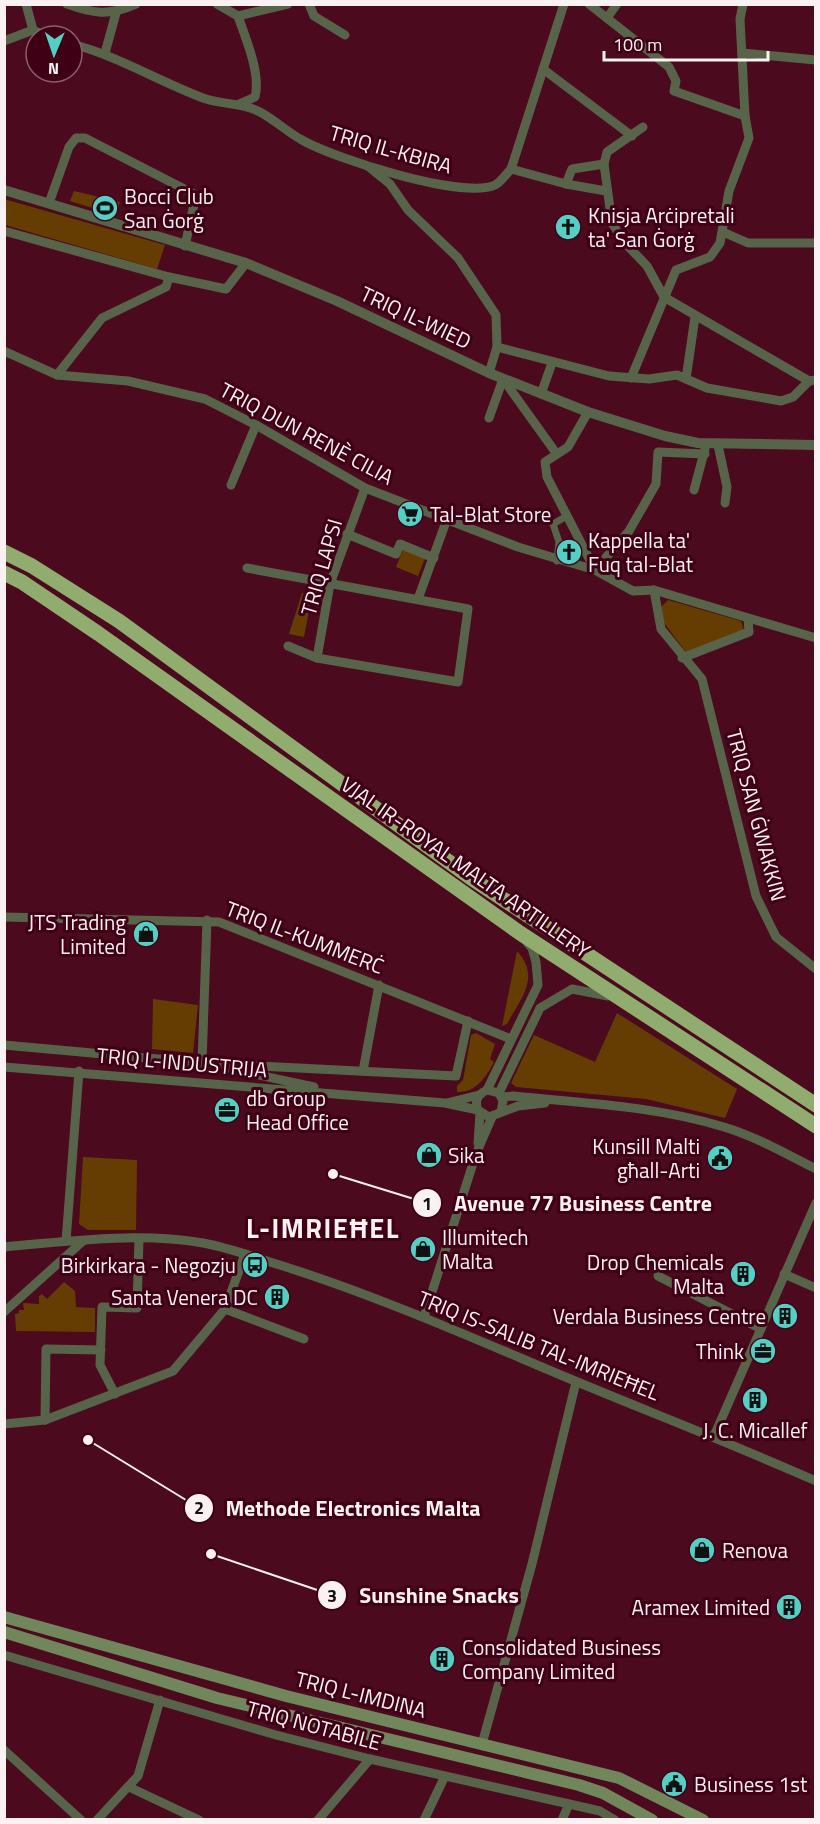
<svg xmlns="http://www.w3.org/2000/svg" width="820" height="1824" viewBox="0 0 820 1824" font-family="'Titillium Web',sans-serif">
	<rect width="100%" height="100%" fill="#4b0a1e"/>
	<!-- green -->
	<g fill="#653d03">
		<polygon points="74,191 120,202 115,215 70,201"/>
		<polygon points="4,199 165,245 157,269 5,225"/>
		<polygon points="404,547 426,556 418,576 396,567"/>
		<polygon points="302,593 312,595 304,637 289,634"/>
		<polygon points="668,600 741,621 744,630 686,652 664,623 661,607"/>
		<path d="M517 951C541 977 521 998 507 1024L502 1026Z"/>
		<polygon points="153,999 198,1005 193,1053 152,1049"/>
		<polygon points="617,1013 737,1089 725,1118 646,1099 516,1087 511,1083 534,1035 595,1062"/>
		<path d="M476 1033 495 1044 490 1059 494 1062C486 1077 476 1093 457 1092V1086L463 1080 471 1035Z"/>
		<polygon points="83,1157 137,1160 136,1230 88,1230 79,1224"/>
		<polygon points="64,1282 75,1291 76,1307 95,1308 95,1332 16,1331 15,1314 19,1313 19,1310 24,1310 23,1303 39,1304 39,1296 42,1294 47,1299"/>
	</g>
	<g fill="none" stroke-linecap="round" stroke-linejoin="round">
		<!-- pedestrian -->
		<polyline stroke="#58644a" stroke-width="7" points="557,561 559,542 553,524 567,516"/>
		<!-- minor -->
		<g stroke="#58644a" stroke-width="9">
			<polyline points="26,4 33,30 46,36"/>
			<path d="M67 4C95 14 108 16 136 4"/>
			<path d="M217 4 238 16C246 40 261 73 255 97L239 104"/>
			<polyline points="309,4 314,16 345,35"/>
			<polyline points="589,4 669,67 676,81 674,91 745,116"/>
			<polyline points="238,16 288,4"/>
			<polyline points="607,18 617,4"/>
			<polyline points="4,41 33,30"/>
			<path d="M72 44C118 56 158 81 203 98 222 105 241 102 260 112 275 120 287 132 302 140 333 158 463 200 495 185 501 182 507 173 511 169L564 4"/>
			<polyline points="105,53 116,13"/>
			<polyline points="742,53 816,60"/>
			<polyline points="543,69 632,136"/>
			<polyline points="643,127 607,152 604,164 612,223 623,241 647,266 664,297 809,381 816,380"/>
			<polyline points="369,167 390,184 408,210 458,258 496,315 497,347 489,373"/>
			<polyline points="511,169 566,184 606,191"/>
			<polyline points="566,184 572,169 604,164"/>
			<polyline points="49,203 69,147 76,138 85,138 196,195 185,246"/>
			<polyline points="4,231 169,277 226,289 246,263"/>
			<polyline points="723,232 748,243 816,243"/>
			<polyline points="497,347 609,376 649,379 677,375 707,388 781,401 793,397 809,381"/>
			<polyline points="4,351 57,375 128,381 205,399 256,425 365,488 518,547 595,570 633,591 654,590 816,638"/>
			<polyline points="57,375 102,318 166,287 169,277"/>
			<polyline points="631,378 676,270 710,257 720,243 729,191 749,138 745,116 740,19 743,4"/>
			<polyline points="503,379 556,453"/>
			<polyline points="686,379 695,317"/>
			<polyline points="541,394 552,363"/>
			<polyline points="588,412 568,447 545,462 547,477 595,570 629,531 656,484 658,452 705,454"/>
			<polyline points="489,418 503,379"/>
			<polyline points="718,445 727,487 725,503"/>
			<polyline points="231,485 256,425"/>
			<polyline points="694,490 705,449"/>
			<polyline points="347,534 396,554 400,544 434,558"/>
			<polyline points="247,568 468,609 458,682 317,658 288,646"/>
			<polyline points="654,590 661,629 702,679 756,896 776,937 816,969"/>
			<polyline points="418,599 447,519"/>
			<polyline points="317,658 330,584 365,488"/>
			<polyline points="682,658 749,632 748,619"/>
			<polyline points="4,917 219,922 511,1039"/>
			<polyline points="4,1045 202,1063 456,1076 468,1021"/>
			<polyline points="202,1063 207,920"/>
			<polyline points="4,1067 445,1103 478,1110"/>
			<polyline points="231,1069 314,1087"/>
			<polyline points="363,1071 379,985"/>
			<polyline points="487,1090 538,985 536,962 532,948 527,942"/>
			<polyline points="499,1093 540,1008 572,989 608,996"/>
			<path d="M502 1097 513 1096C583 1103 656 1106 724 1127 757 1137 786 1154 816 1169"/>
			<polyline points="447,1103 479,1095"/>
			<path d="M501 1112 503 1101 499 1093 487 1090C478 1094 474 1101 478 1110L489 1117 518 1106 545 1103"/>
			<polyline points="478,1143 480,1113"/>
			<polyline points="66,1241 79,1071"/>
			<path d="M4 1247C69 1241 139 1232 203 1243 231 1248 259 1259 286 1267 367 1293 445 1326 523 1359 620 1401 719 1438 816 1481"/>
			<polyline points="97,1265 138,1265"/>
			<polyline points="784,1274 816,1288"/>
			<polyline points="658,1276 761,1329"/>
			<polyline points="225,1309 304,1339"/>
			<polyline points="4,1312 83,1241"/>
			<polyline points="424,1317 476,1154 492,1117"/>
			<polyline points="115,1394 100,1365 102,1307 137,1308 139,1239"/>
			<polyline points="45,1420 46,1349 101,1350"/>
			<polyline points="4,1424 45,1420 173,1371 225,1309 245,1254"/>
			<polyline points="714,1436 816,1203"/>
			<polyline points="4,1655 276,1735 370,1759 569,1804 600,1811 615,1820"/>
			<polyline points="482,1744 532,1564 576,1382"/>
			<polyline points="4,1750 81,1820"/>
			<polyline points="129,1787 199,1820"/>
			<polyline points="97,1820 138,1776 160,1700"/>
			<polyline points="318,1820 370,1759"/>
			<polyline points="424,1820 445,1776"/>
			<polyline points="562,1820 569,1804"/>
		</g>
		<!-- tertiary -->
		<polyline stroke="#58644a" stroke-width="10" points="4,190 246,263 337,301 489,373 588,412 665,436 698,443 816,445"/>
		<!-- secondary -->
		<g stroke="#72865c" stroke-width="12">
			<polyline points="4,1617 286,1696 619,1778 703,1820"/>
			<polyline points="4,1632 217,1698 579,1785 603,1793 652,1820"/>
		</g>
		<!-- trunk -->
		<g stroke="#90ac6f" stroke-width="15">
			<polyline points="4,552 32,566 119,621 471,878 816,1105"/>
			<polyline points="4,573 22,582 99,634 520,933 816,1126"/>
		</g>
	</g>
	<!-- icons -->
	<defs>
		<g id="stadium-disc" transform="scale(1.35)"><circle r="9.5" fill="#55cec4" stroke="#3f0015"/><path d="M0-5a6.5 5 0 1 0 0 10a6.5 5 0 1 0 0-10ZM-3.5-1.8h7v3.6h-7Z" fill="#111"/></g>
		<g id="church-disc" transform="scale(1.35)"><circle r="9.5" fill="#55cec4" stroke="#3f0015"/><path d="M-1.2-6h2.4v3.5h3.3v2.4h-3.3V6h-2.4V-.1h-3.3v-2.4h3.3Z" fill="#111"/></g>
		<g id="supermarket-disc" transform="scale(1.35)"><circle r="9.5" fill="#55cec4" stroke="#3f0015"/><path d="M-6-5.5h2.5l.6 2H6L4.5 2H-2.5L-4.4-4H-6ZM-1.5 3.2a1.3 1.3 0 1 0 .1 0ZM3 3.2a1.3 1.3 0 1 0 .1 0Z" fill="#111"/></g>
		<g id="shop-disc" transform="scale(1.35)"><circle r="9.5" fill="#55cec4" stroke="#3f0015"/><path d="M-5-2.5h2.3a2.7 3.5 0 0 1 5.4 0H5L5.5 6h-11ZM-1.5-2.5h3a1.5 2.3 0 0 0-3 0Z" fill="#111"/></g>
		<g id="office-disc" transform="scale(1.35)"><circle r="9.5" fill="#55cec4" stroke="#3f0015"/><path d="M-6-3h4V-5.5h4V-3h4V5H-6ZM-1-4.5V-3h2v-1.5ZM-6 0V1H6V0Z" fill="#111"/></g>
		<g id="civic-disc" transform="scale(1.35)"><circle r="9.5" fill="#55cec4" stroke="#3f0015"/><path d="M-.6-6.5H3V-4.5H.6V-3L4-1V1h2V6H-6V1h2V-1L-.6-3ZM-1.2 2.5V6h2.4V2.5Z" fill="#111"/></g>
		<g id="bus-disc" transform="scale(1.35)"><circle r="9.5" fill="#55cec4" stroke="#3f0015"/><path d="M-5-6H5V4H4V6H2V4H-2V6H-4V4H-5ZM-3.5-4V0h7V-4ZM-3.5 1.2v1.5H-2V1.2ZM2 1.2v1.5H3.5V1.2Z" fill="#111"/></g>
		<g id="building-disc" transform="scale(1.35)"><circle r="9.5" fill="#55cec4" stroke="#3f0015"/><path d="M-4-6H4V6H1V3H-1V6H-4ZM-2.5-4.3h1.7v1.8h-1.7ZM.8-4.3h1.7v1.8H.8ZM-2.5-1h1.7V.8h-1.7ZM.8-1h1.7V.8H.8Z" fill="#111"/></g>
	</defs>
	<g fill-rule="evenodd">
		<use href="#stadium-disc" x="105" y="208"/>
		<use href="#church-disc" x="568" y="227"/>
		<use href="#supermarket-disc" x="410" y="514"/>
		<use href="#church-disc" x="569" y="552"/>
		<use href="#shop-disc" x="146" y="934"/>
		<use href="#office-disc" x="227" y="1110"/>
		<use href="#shop-disc" x="429" y="1155"/>
		<use href="#civic-disc" x="720" y="1158"/>
		<use href="#shop-disc" x="423" y="1249"/>
		<use href="#bus-disc" x="255" y="1265"/>
		<use href="#building-disc" x="743" y="1274"/>
		<use href="#building-disc" x="277" y="1297"/>
		<use href="#building-disc" x="785" y="1316"/>
		<use href="#office-disc" x="763" y="1351"/>
		<use href="#building-disc" x="755" y="1400"/>
		<use href="#shop-disc" x="702" y="1550"/>
		<use href="#building-disc" x="789" y="1607"/>
		<use href="#building-disc" x="442" y="1659"/>
		<use href="#civic-disc" x="674" y="1784"/>
	</g>
	<g text-anchor="middle" dominant-baseline="central" stroke-width="6" stroke-linejoin="round" paint-order="stroke">
		<!-- street labels -->
		<g font-size="21" fill="#faf1f3" stroke="#3f0015">
			<text transform="translate(391 149) rotate(16)">TRIQ IL-KBIRA</text>
			<text transform="translate(416 317) rotate(25)">TRIQ IL-WIED</text>
			<text transform="translate(307 433) rotate(28)">TRIQ DUN RENÈ CILIA</text>
			<text transform="translate(321 567) rotate(-74)">TRIQ LAPSI</text>
			<text transform="translate(757 815) rotate(75)">TRIQ SAN ĠWAKKIN</text>
			<text transform="translate(466 867) rotate(35)">VJAL IR-ROYAL MALTA ARTILLERY</text>
			<text transform="translate(305 937) rotate(21)">TRIQ IL-KUMMERĊ</text>
			<text transform="translate(182 1062) rotate(5)">TRIQ L-INDUSTRIJA</text>
			<text transform="translate(539 1345) rotate(22)">TRIQ IS-SALIB TAL-IMRIEĦEL</text>
			<text transform="translate(361 1694) rotate(14)">TRIQ L-IMDINA</text>
			<text transform="translate(314 1725) rotate(15)">TRIQ NOTABILE</text>
		</g>
		<!-- poi labels -->
		<g font-size="21" fill="#faf1f3" stroke="#3f0015" text-anchor="start">
			<text x="124" y="196">Bocci Club<tspan x="124" dy="24">San Ġorġ</tspan></text>
			<text x="588" y="215">Knisja Arċipretali<tspan x="588" dy="24">ta' San Ġorġ</tspan></text>
			<text x="430" y="514">Tal-Blat Store</text>
			<text x="588" y="540">Kappella ta'<tspan x="588" dy="24">Fuq tal-Blat</tspan></text>
			<text x="126" y="922" text-anchor="end">JTS Trading<tspan x="126" dy="24">Limited</tspan></text>
			<text x="246" y="1098">db Group<tspan x="246" dy="24">Head Office</tspan></text>
			<text x="700" y="1146" text-anchor="end">Kunsill Malti<tspan x="700" dy="24">għall-Arti</tspan></text>
			<text x="448" y="1155">Sika</text>
			<text x="442" y="1237">Illumitech<tspan x="442" dy="24">Malta</tspan></text>
			<text x="724" y="1262" text-anchor="end">Drop Chemicals<tspan x="724" dy="24">Malta</tspan></text>
			<text x="236" y="1265" text-anchor="end">Birkirkara - Negozju</text>
			<text x="258" y="1297" text-anchor="end">Santa Venera DC</text>
			<text x="766" y="1316" text-anchor="end">Verdala Business Centre</text>
			<text x="744" y="1351" text-anchor="end">Think</text>
			<text x="755" y="1430" text-anchor="middle">J. C. Micallef</text>
			<text x="722" y="1550">Renova</text>
			<text x="770" y="1607" text-anchor="end">Aramex Limited</text>
			<text x="462" y="1647">Consolidated Business<tspan x="462" dy="24">Company Limited</tspan></text>
			<text x="694" y="1784">Business 1st</text>
		</g>
		<!-- district labels -->
		<g font-size="27" font-weight="bold" letter-spacing="1.5" fill="#faf1f3" stroke="#3f0015">
			<text x="323" y="1227">L-IMRIEĦEL</text>
		</g>
	</g>
	<!-- callouts -->
	<path fill="none" stroke="#faf1f3" stroke-width="2" d="M333 1174L427 1203M88 1440L199 1508M211 1554L332 1595"/>
	<g fill="#faf1f3" stroke="#3f0015" stroke-width="2">
		<circle cx="333" cy="1174" r="6"/>
		<circle cx="88" cy="1440" r="6"/>
		<circle cx="211" cy="1554" r="6"/>
		<circle cx="427" cy="1203" r="15"/>
		<circle cx="199" cy="1508" r="15"/>
		<circle cx="332" cy="1595" r="15"/>
	</g>
	<g font-size="18" text-anchor="middle" font-weight="bold" fill="#111">
		<text x="427" y="1210">1</text>
		<text x="199" y="1514">2</text>
		<text x="332" y="1602">3</text>
	</g>
	<g font-size="22" text-anchor="middle" font-weight="bold" fill="#faf1f3" stroke="#3f0015" stroke-width="6" stroke-linejoin="round" paint-order="stroke">
		<text x="583" y="1211">Avenue 77 Business Centre</text>
		<text x="353" y="1516">Methode Electronics Malta</text>
		<text x="439" y="1603">Sunshine Snacks</text>
	</g>
	<!-- border -->
	<rect width="820" height="1824" fill="none" stroke="#faf1f3" stroke-width="12"/>
	<!-- north arrow -->
	<g transform="translate(54 54) rotate(182)"><circle r="28" fill="#3f0015" stroke="#8a606e" stroke-width="1.5"/>
	<path d="M0-4.5L10 22L0 15L-10 22Z" fill="#55cec4"/>
	<text y="-9" font-size="16" font-weight="bold" text-anchor="middle" fill="#faf1f3">N</text>
	</g>
	<!-- scale -->
	<path d="M604 51v9h164v-9" fill="none" stroke="#faf1f3" stroke-width="3"/>
	<text x="613" y="51" font-size="18" fill="#faf1f3" stroke="#3f0015" stroke-width="4.5" paint-order="stroke">100 m</text>
</svg>
